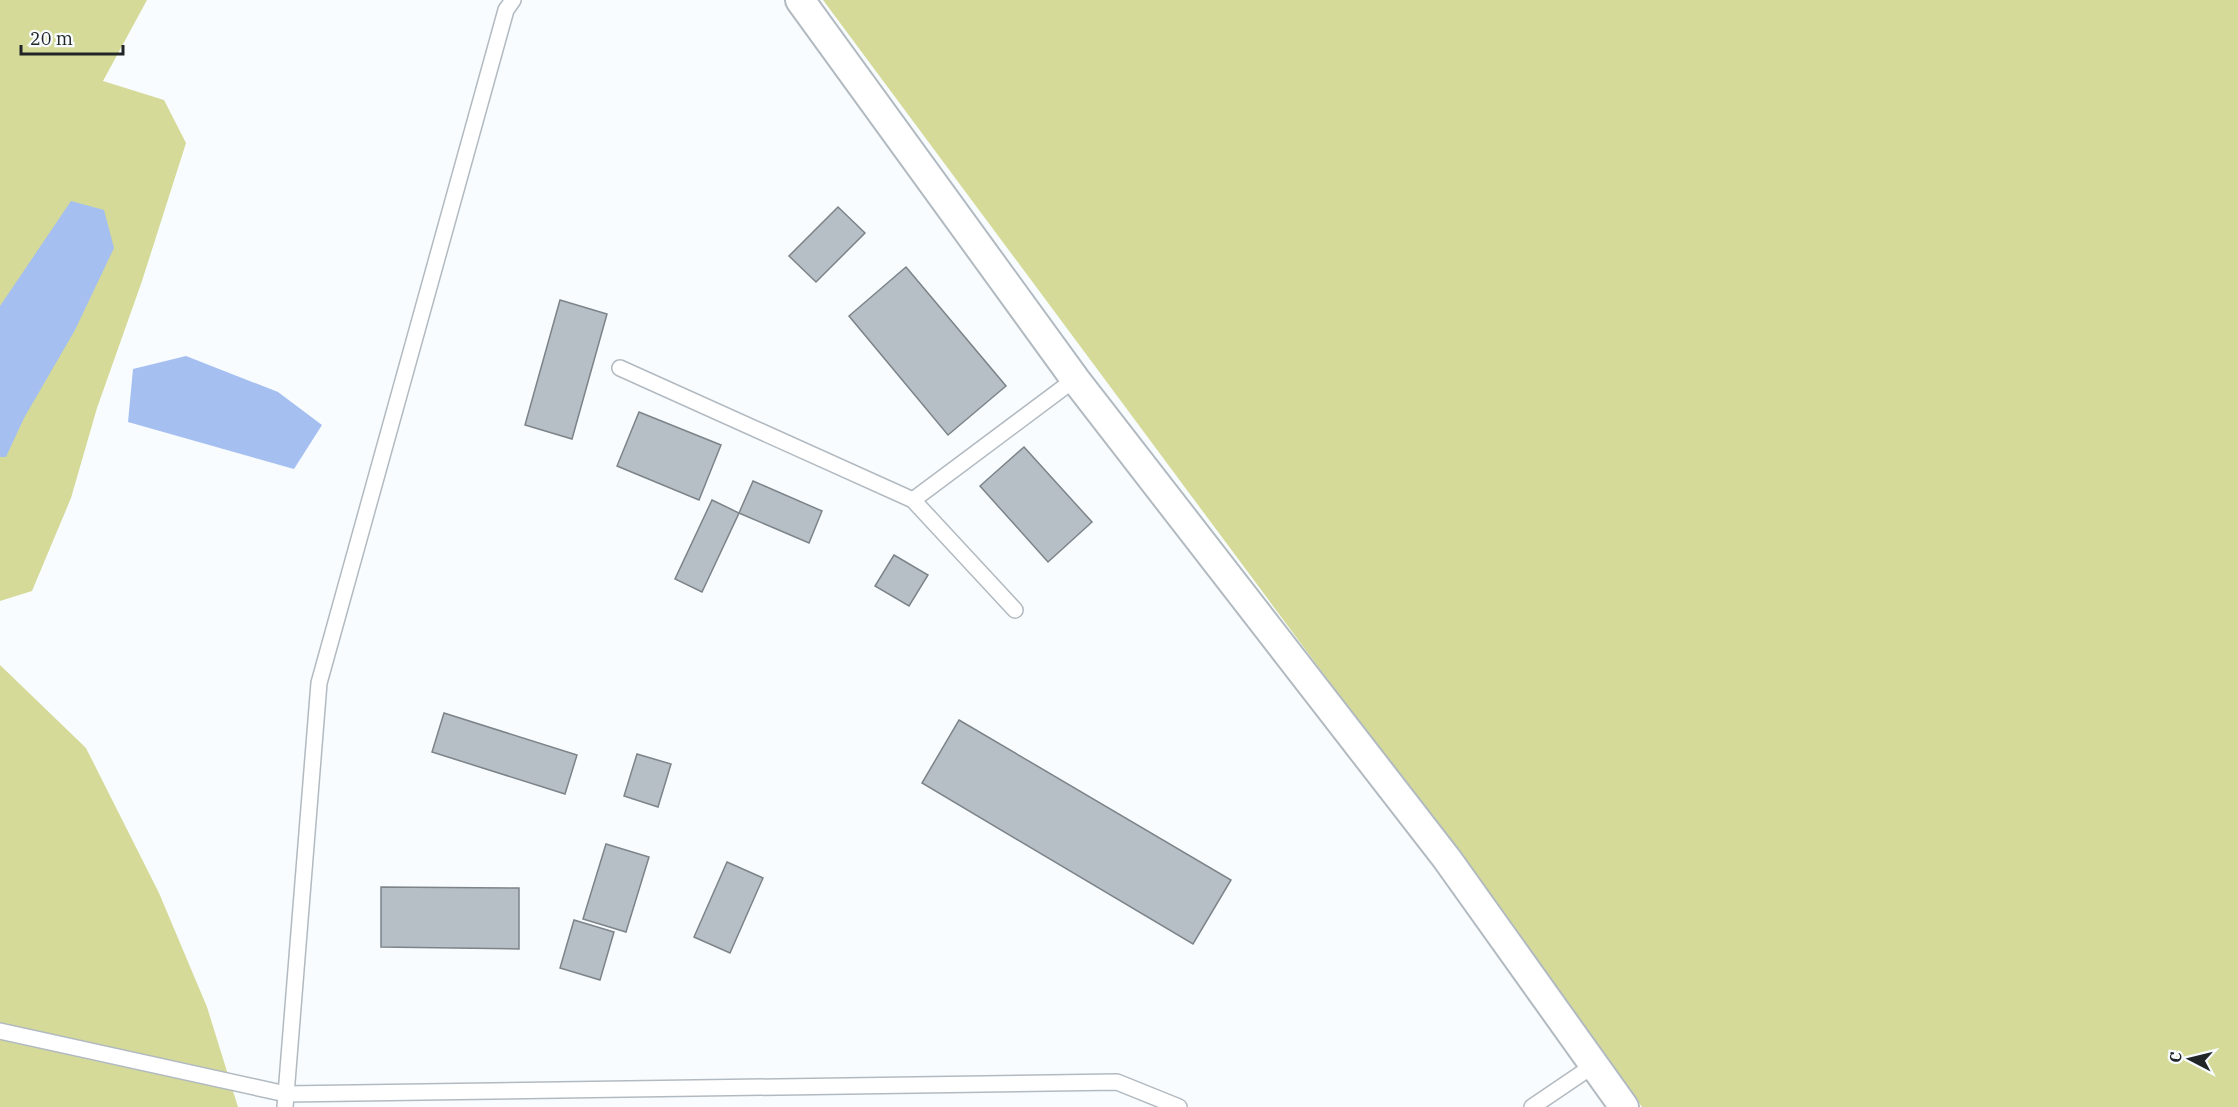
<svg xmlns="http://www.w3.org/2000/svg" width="2238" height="1107" viewBox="0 0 2238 1107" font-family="'IBM Plex Serif',serif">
	<rect width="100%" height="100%" fill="#f8fcff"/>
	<!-- green -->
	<g fill="#d5da98">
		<polygon points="0,0 147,0 103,81 164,100 186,143 142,281 97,408 71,498 32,591 0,601"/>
		<polygon points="823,0 2238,0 2238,1107 1642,1107 1507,921"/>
		<polygon points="0,665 86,748 159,893 207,1007 238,1107 0,1107"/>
	</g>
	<!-- water -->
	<g fill="#a5bff1">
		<polygon points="71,201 104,210 114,248 75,330 24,418 6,457 0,457 0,306"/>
		<polygon points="186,356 278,392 322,425 294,469 128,422 133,369"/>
	</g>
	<!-- building -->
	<g fill="#b6bfc5" stroke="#7c848a" stroke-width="1.5">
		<polygon points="838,207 865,233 816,282 789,256"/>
		<polygon points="906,267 1006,386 948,435 849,316"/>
		<polygon points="560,300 607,314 572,439 525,425"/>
		<polygon points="639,412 721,445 699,500 617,466"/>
		<polygon points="1024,447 1092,522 1048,562 980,486"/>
		<polygon points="753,481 822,511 809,543 739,513"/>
		<polygon points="712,500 739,513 702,592 675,579"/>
		<polygon points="894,555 928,575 909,606 875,586"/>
		<polygon points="444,713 577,755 565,794 432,752"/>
		<polygon points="959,720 1231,880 1193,944 922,783"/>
		<polygon points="637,754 671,764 658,807 624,796"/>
		<polygon points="606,844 649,857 626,932 583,919"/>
		<polygon points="727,862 763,878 730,953 694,937"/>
		<polygon points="381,887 519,888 519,949 381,947"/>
		<polygon points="574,920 614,932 600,980 560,968"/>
	</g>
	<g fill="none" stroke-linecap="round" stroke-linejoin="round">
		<!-- service casing -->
		<g stroke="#b2bac1" stroke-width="18">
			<g id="service">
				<polyline points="620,368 913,500 1015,610"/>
				<polyline points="913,500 1075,379"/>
				<polyline points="0,1031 286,1094 1117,1082 1179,1107"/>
				<polyline points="285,1107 319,683 506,10 513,0"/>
				<polyline points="1532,1107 1594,1065"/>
			</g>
		</g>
		<!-- minor casing -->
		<g stroke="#b2bac1" stroke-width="32">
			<polyline id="minor" points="800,0 1075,379 1447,859 1624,1107"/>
		</g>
		<!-- service -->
		<use href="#service" stroke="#fff" stroke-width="15"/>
		<!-- minor -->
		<use href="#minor" stroke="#fff" stroke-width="28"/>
	</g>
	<!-- north arrow -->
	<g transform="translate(2190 1059) rotate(277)" stroke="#f8fcff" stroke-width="4.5" paint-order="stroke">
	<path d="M0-4.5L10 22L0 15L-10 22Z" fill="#212527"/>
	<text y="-9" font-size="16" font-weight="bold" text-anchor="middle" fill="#212527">С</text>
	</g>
	<!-- scale -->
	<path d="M21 45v9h102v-9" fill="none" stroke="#212527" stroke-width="3"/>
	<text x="30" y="45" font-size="18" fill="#212527" stroke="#f8fcff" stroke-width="4.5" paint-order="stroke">20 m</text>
</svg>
